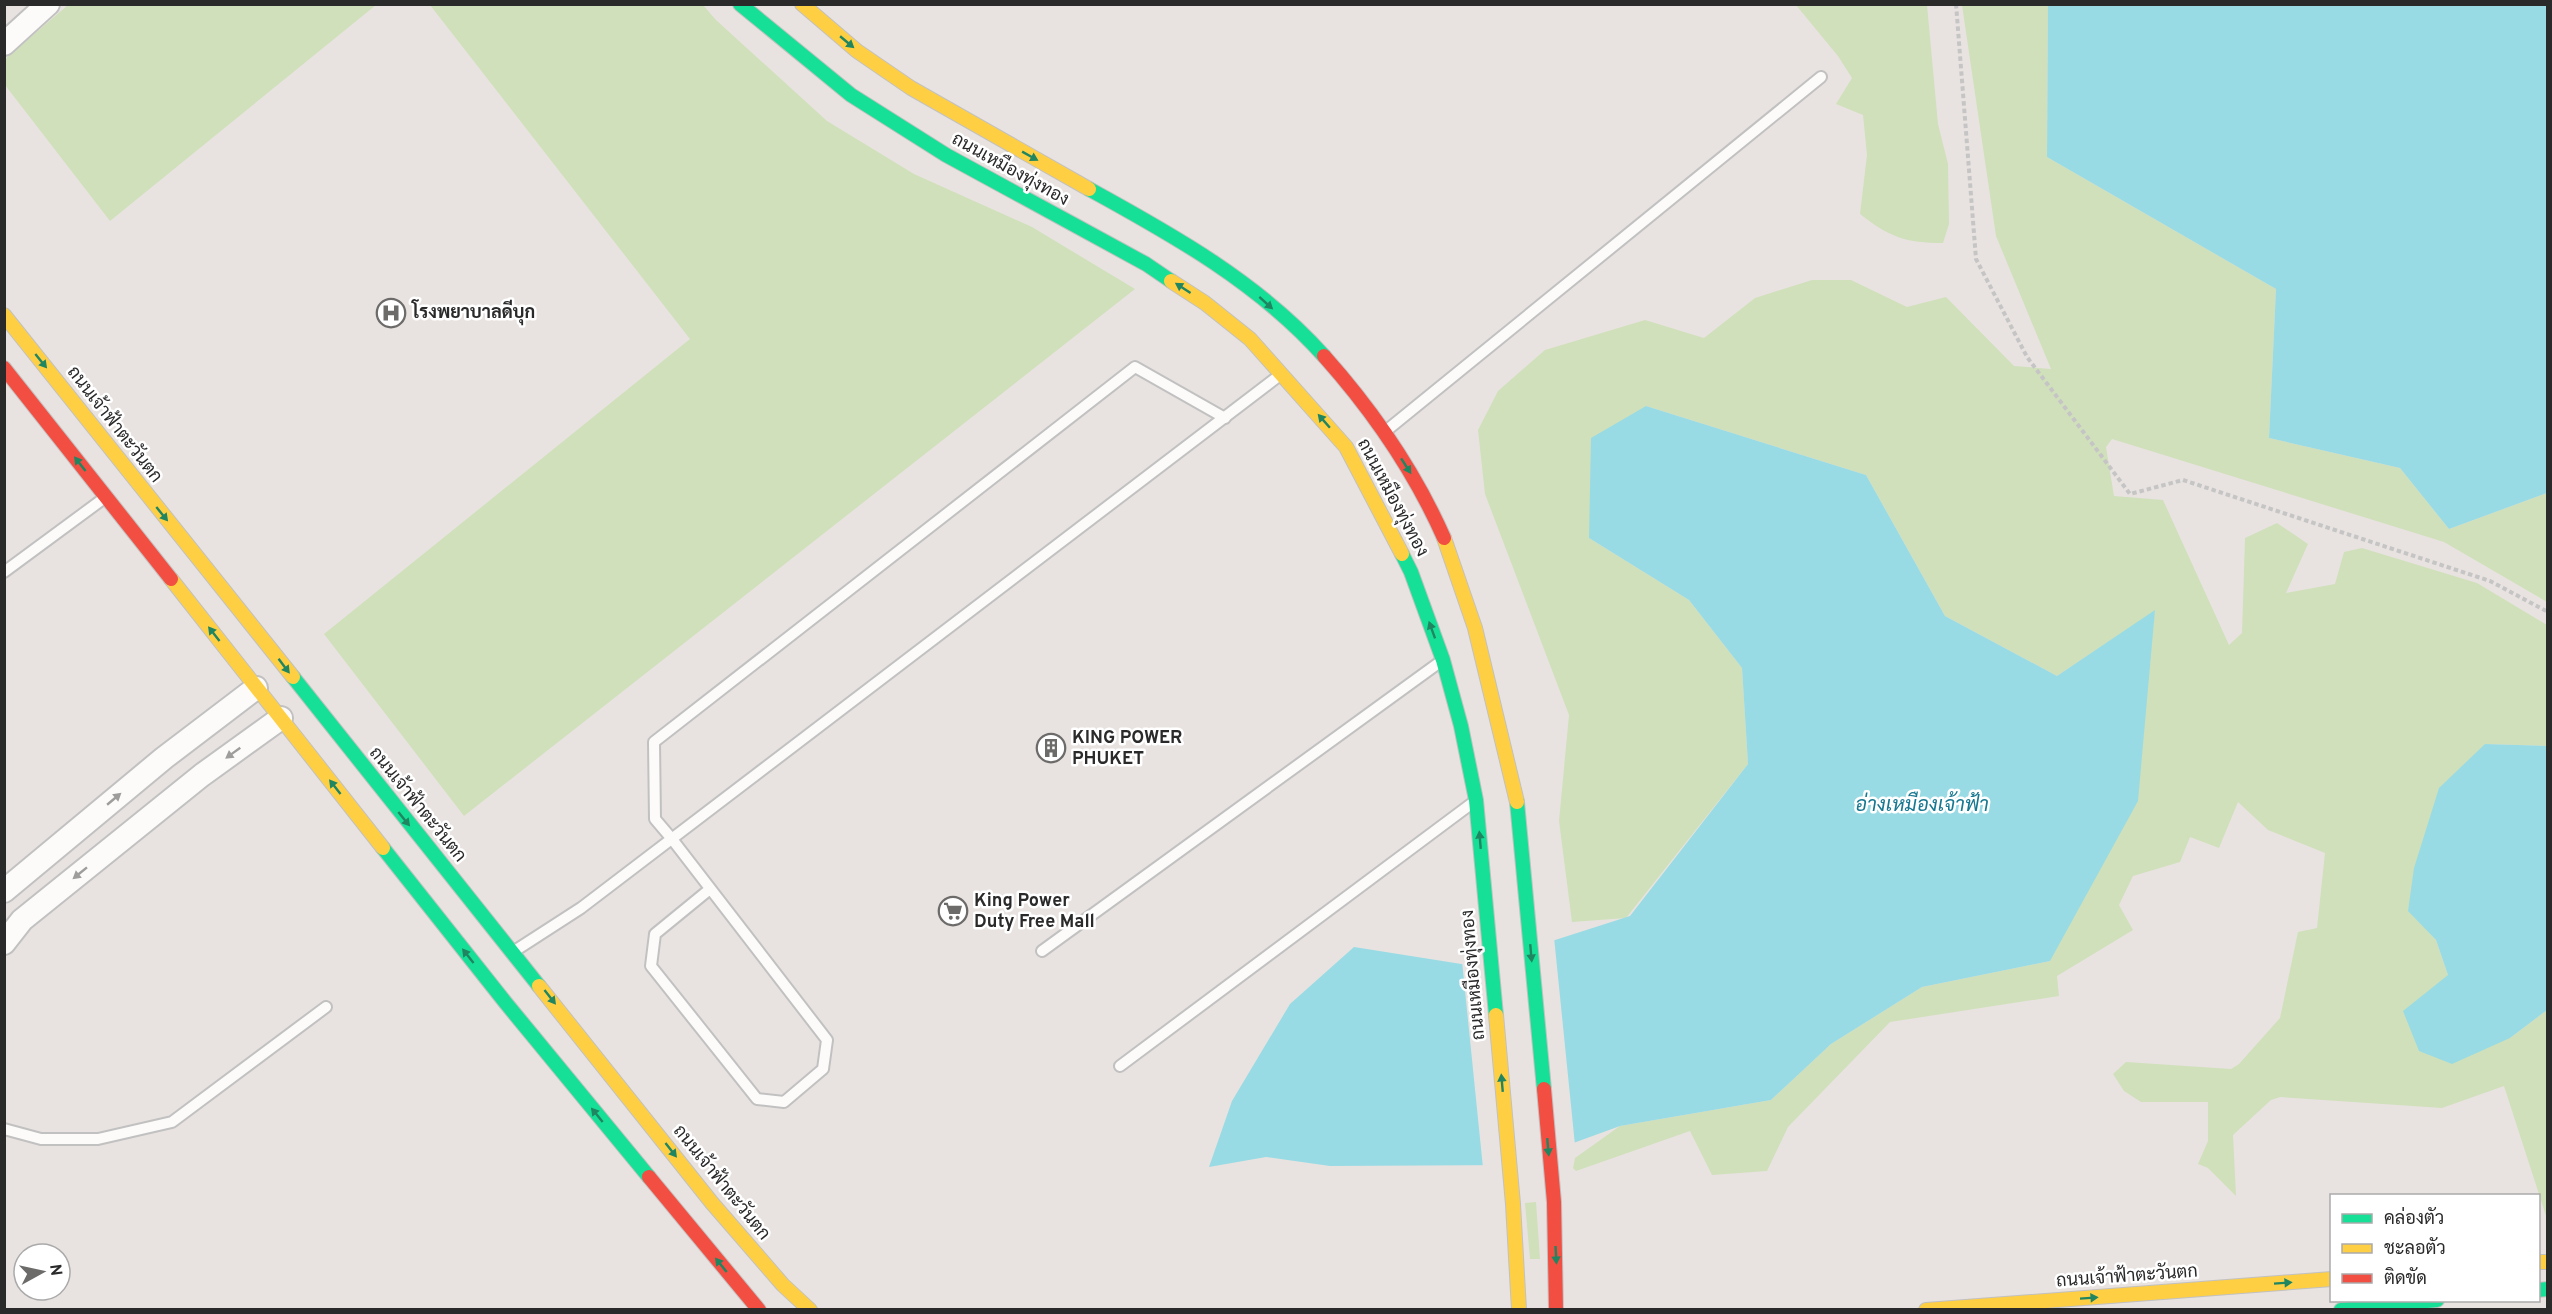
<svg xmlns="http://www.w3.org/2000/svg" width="2552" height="1314" viewBox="0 0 2552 1314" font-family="Overpass,Sarabun,sans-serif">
	<rect width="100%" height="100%" fill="#e8e3e0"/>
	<!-- green -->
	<g fill="#d0e0bb">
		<polygon points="68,5 68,4 376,5 110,221 5,85 5,59"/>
		<polygon points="430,5 703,5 716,20 827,121 914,174 1032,227 1135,289 464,816 324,634 690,339"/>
		<path d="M1796 5H1927L1938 124 1948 164 1949 224 1943 243C1906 243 1889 237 1860 214L1867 155 1863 115 1836 104 1852 78 1838 56Z"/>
		<polygon points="1962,5 2048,5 2047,157 2276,289 2269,438 2400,468 2449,529 2547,493 2547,602 2444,542 2112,439 2106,447 2114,496 2163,500 2229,645 2242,633 2245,538 2277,523 2308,544 2286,593 2335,584 2344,552 2362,548 2477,583 2547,625 2547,746 2485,744 2408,910 2436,940 2448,975 2510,1038 2547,1010 2547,1219 2504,1086 2442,1108 2280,1097 2271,1100 2233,1135 2236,1196 2208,1168 2198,1164 2208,1141 2208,1102 2141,1102 2124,1091 2113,1074 2126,1062 2231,1069 2239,1064 2280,1018 2298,932 2317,928 2325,853 2268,830 2238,802 2219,848 2190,837 2180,862 2133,876 2119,905 2133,930 2057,976 2059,996 1890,1022 1788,1127 1767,1171 1712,1175 1690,1131 1576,1171 1573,1168 1575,1158 1620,1126 1771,1100 1831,1044 1922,987 2050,961 2155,611 2057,676 1945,616 1866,475 1646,406 1589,538 1689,600 1742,668 1748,764 1626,918 1572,922 1559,821 1569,715 1485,494 1478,430 1498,391 1545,350 1645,320 1704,338 1755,298 1812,280 1851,280 1907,307 1946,297 2014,366 2051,369 1996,236"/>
		<polygon points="1536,1202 1540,1259 1530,1259 1525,1203"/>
	</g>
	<!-- water -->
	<g fill="#98dbe4">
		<polygon points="2048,5 2547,5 2547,493 2449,529 2400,468 2269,438 2276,289 2047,157"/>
		<polygon points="1646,406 1866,475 1945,616 2057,676 2155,610 2138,801 2050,961 1922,987 1831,1044 1771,1100 1620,1126 1513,1165 1330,1166 1266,1157 1209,1167 1232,1101 1290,1004 1354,947 1474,966 1630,916 1748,764 1742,668 1689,600 1589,538 1591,438"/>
		<polygon points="2485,744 2547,746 2547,1010 2510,1038 2452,1064 2419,1051 2403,1011 2448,975 2436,940 2408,911 2414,868 2439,788"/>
	</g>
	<!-- pier -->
	<polygon fill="#e8e3e0" points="1554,937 1575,1145 1514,1167 1483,1168 1462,961 1474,963"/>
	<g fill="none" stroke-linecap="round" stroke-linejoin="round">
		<!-- lane casing -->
		<g stroke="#c2c1c1" stroke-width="14">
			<g id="lane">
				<polyline points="1387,430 1821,77"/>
				<polyline points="4,572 103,499"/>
				<polyline points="710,889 655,934 651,966 757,1099 784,1102 823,1069 827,1040 672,839 655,819 654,742 1135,367 1225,418"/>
				<polyline points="516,950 581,908 1280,375"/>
				<polyline points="1042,951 1440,662"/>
				<polyline points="1120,1066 1471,804"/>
				<polyline points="4,1129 41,1139 98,1139 172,1122 326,1007"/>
			</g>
		</g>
		<!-- street casing -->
		<g stroke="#c2c1c1" stroke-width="26">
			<g id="street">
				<polyline points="4,44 48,4"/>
				<polyline points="4,891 164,758 256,688"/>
				<polyline points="4,943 22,920 202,775 281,718"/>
			</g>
		</g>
		<!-- fast casing -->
		<g stroke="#c2c1c1" stroke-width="16">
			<g id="fast">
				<polyline points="740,4 851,95 946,155 1146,264 1171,281"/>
				<path d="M1089 189C1173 235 1259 283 1324 356"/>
				<polyline points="1402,554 1411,572 1443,660 1461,726 1476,800 1496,1015"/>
				<polyline points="293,677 539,986"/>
				<polyline points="1517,802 1544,1089"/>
				<polyline points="383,848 505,1002 649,1177"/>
				<polyline points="2538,1290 2548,1289"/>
				<polyline points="2341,1310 2437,1300"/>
			</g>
		</g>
		<!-- slow casing -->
		<g stroke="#c2c1c1" stroke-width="16">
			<g id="slow">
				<polyline points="802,4 857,51 911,88 1089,189"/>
				<polyline points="1171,281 1205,303 1250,339 1346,447 1402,554"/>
				<polyline points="4,315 293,677"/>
				<polyline points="1444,538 1475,628 1517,802"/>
				<polyline points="171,579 383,848"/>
				<polyline points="539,986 712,1203 783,1285 810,1310"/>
				<polyline points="1496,1015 1513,1204 1519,1310"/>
				<polyline points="2538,1262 2548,1262"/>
				<polyline points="1926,1310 2332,1279"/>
			</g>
		</g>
		<!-- jam casing -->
		<g stroke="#c2c1c1" stroke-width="16">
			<g id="jam">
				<path d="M1324 356C1373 411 1414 470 1444 538"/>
				<polyline points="4,368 171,579"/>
				<polyline points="1544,1089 1554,1202 1556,1310"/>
				<polyline points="649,1177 759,1310"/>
			</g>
		</g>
		<!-- path -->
		<polyline stroke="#c6c5c5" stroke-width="4" stroke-dasharray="4.5 3" stroke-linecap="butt" points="1956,4 1976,259 2027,357 2130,494 2183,480 2490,581 2548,612"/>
		<!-- lane -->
		<use href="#lane" stroke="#fcfbfa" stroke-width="10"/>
		<!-- street -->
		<use href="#street" stroke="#fcfbfa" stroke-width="22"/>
		<!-- fast -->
		<use href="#fast" stroke="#16e098" stroke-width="14"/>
		<!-- slow -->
		<use href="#slow" stroke="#ffcf43" stroke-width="14"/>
		<!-- jam -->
		<use href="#jam" stroke="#f24e42" stroke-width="14"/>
	</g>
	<!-- one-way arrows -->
	<defs><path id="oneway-solid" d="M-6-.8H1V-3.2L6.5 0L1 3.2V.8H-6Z" transform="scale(1.5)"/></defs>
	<g fill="#208561">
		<use href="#oneway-solid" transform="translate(847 42) rotate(40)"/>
		<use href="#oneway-solid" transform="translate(1030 156) rotate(29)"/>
		<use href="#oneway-solid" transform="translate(1183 288) rotate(-147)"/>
		<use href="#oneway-solid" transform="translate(1266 303) rotate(42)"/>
		<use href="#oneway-solid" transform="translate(41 361) rotate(51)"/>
		<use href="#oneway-solid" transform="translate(1324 421) rotate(-131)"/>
		<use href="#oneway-solid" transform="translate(80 464) rotate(-128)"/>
		<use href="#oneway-solid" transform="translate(1406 466) rotate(57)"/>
		<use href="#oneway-solid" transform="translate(162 514) rotate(51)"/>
		<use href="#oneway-solid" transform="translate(1432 630) rotate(-110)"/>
		<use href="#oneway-solid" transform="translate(214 634) rotate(-128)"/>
		<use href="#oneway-solid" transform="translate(284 666) rotate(53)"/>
		<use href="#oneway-solid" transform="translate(335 787) rotate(-128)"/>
		<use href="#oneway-solid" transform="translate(404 819) rotate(51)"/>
		<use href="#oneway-solid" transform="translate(1480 840) rotate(-95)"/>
		<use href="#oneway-solid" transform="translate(1531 953) rotate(85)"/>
		<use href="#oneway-solid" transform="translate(468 956) rotate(-128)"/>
		<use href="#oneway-solid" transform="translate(550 997) rotate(52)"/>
		<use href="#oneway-solid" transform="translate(1502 1083) rotate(-95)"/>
		<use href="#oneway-solid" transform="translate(597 1115) rotate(-129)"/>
		<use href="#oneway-solid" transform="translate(1548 1147) rotate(85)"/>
		<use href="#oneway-solid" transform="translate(671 1150) rotate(52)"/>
		<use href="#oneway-solid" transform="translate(1556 1255) rotate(87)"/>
		<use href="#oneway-solid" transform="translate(721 1265) rotate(-129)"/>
		<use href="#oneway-solid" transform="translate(2283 1283) rotate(-4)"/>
		<use href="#oneway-solid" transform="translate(2089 1298) rotate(-4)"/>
	</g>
	<g fill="#9e9d9c">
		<use href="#oneway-solid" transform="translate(233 753) rotate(144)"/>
		<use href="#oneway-solid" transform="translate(114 799) rotate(-40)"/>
		<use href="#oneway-solid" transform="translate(80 873) rotate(141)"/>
	</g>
	<!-- icons -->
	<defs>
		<g id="hospital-ring" transform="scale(1.5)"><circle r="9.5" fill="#fff" stroke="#6c6b6a" stroke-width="1.5"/><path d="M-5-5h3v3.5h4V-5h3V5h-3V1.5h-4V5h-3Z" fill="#6c6b6a"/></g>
		<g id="building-ring" transform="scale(1.5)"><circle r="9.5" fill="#fff" stroke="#6c6b6a" stroke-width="1.5"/><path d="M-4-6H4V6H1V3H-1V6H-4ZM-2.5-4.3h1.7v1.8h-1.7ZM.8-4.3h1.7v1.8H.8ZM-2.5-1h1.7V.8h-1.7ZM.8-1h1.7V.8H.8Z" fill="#6c6b6a"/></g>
		<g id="supermarket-ring" transform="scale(1.5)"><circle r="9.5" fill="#fff" stroke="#6c6b6a" stroke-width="1.5"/><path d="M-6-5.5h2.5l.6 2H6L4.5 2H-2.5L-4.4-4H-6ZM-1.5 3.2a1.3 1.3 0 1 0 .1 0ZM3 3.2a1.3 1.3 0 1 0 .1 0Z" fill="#6c6b6a"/></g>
	</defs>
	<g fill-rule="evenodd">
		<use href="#hospital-ring" x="391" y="313"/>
		<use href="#building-ring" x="1051" y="748"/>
		<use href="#supermarket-ring" x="953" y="911"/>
	</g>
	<g text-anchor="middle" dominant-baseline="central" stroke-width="5" stroke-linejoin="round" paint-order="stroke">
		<!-- street labels -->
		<g font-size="18" fill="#2a2a2a" stroke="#fff">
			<text transform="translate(1010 170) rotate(29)">ถนนเหมืองทุ่งทอง</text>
			<text transform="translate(114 425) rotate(52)">ถนนเจ้าฟ้าตะวันตก</text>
			<text transform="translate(1392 498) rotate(62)">ถนนเหมืองทุ่งทอง</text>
			<text transform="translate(417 805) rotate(51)">ถนนเจ้าฟ้าตะวันตก</text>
			<text transform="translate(1474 975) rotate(-95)">ถนนเหมืองทุ่งทอง</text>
			<text transform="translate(721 1183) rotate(51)">ถนนเจ้าฟ้าตะวันตก</text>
			<text transform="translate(2127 1277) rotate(-4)">ถนนเจ้าฟ้าตะวันตก</text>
		</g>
		<!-- poi labels -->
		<g font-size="18" font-weight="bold" fill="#2a2a2a" stroke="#fff" text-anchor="start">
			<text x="412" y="313">โรงพยาบาลดีบุก</text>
			<text x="1072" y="738">KING POWER<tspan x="1072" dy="21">PHUKET</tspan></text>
			<text x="974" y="901">King Power<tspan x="974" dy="21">Duty Free Mall</tspan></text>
		</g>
		<!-- water labels -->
		<g font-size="20" font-style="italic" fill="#177891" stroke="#fff">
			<text x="1922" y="806">อ่างเหมืองเจ้าฟ้า</text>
		</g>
	</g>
	<!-- border -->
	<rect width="2552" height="1314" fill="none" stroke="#2a2a2a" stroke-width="12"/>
	<!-- legend -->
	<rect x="2330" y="1194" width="210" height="108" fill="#ffffff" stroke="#aaaaaa" stroke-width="1.5"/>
	<rect x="2342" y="1214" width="30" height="9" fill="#16e098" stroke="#aaaaaa" stroke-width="1.5"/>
	<text x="2384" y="1224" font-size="18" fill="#2a2a2a">คล่องตัว</text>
	<rect x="2342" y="1244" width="30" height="9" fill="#ffcf43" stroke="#aaaaaa" stroke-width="1.5"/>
	<text x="2384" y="1254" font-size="18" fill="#2a2a2a">ชะลอตัว</text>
	<rect x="2342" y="1274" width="30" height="9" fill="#f24e42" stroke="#aaaaaa" stroke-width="1.5"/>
	<text x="2384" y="1284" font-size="18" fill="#2a2a2a">ติดขัด</text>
	<!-- north arrow -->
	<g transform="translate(42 1272) rotate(82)"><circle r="28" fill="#ffffff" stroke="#aaaaaa" stroke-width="1.5"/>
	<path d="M0-4.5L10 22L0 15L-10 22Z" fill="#6c6b6a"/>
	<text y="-9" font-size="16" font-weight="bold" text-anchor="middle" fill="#2a2a2a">N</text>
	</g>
</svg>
